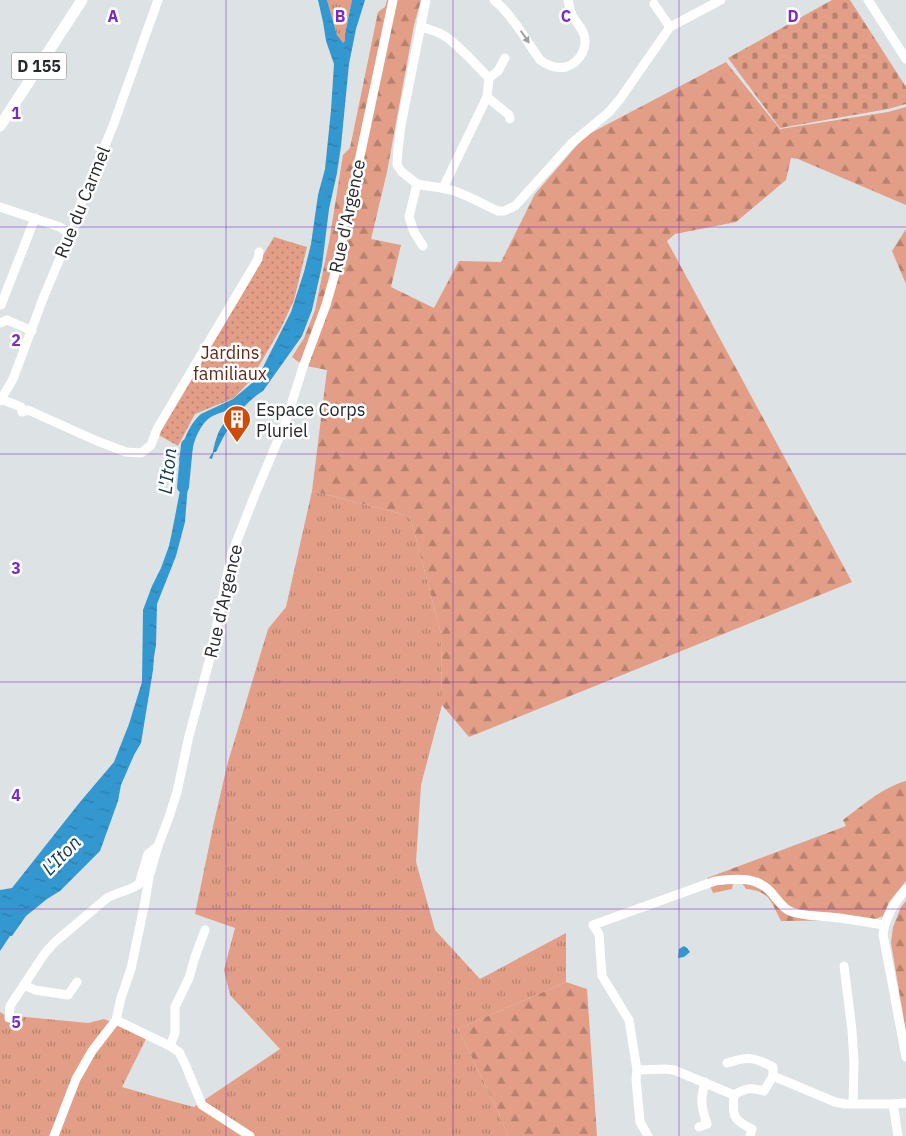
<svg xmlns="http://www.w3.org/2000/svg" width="906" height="1136" viewBox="0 0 906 1136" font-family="'IBM Plex Sans',sans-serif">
	<defs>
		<pattern id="grass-tufts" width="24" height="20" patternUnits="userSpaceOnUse" patternTransform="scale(1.25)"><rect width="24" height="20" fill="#e29e86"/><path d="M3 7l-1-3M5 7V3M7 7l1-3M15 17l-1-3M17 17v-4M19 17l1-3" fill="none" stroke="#b7816e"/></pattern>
		<pattern id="forest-firs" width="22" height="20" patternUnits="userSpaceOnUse" patternTransform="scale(1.25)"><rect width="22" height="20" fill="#e29e86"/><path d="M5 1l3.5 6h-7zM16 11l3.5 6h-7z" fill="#b7816e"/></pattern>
		<pattern id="cemetery-stones" width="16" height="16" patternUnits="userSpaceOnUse" patternTransform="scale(1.25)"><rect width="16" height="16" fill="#e29e86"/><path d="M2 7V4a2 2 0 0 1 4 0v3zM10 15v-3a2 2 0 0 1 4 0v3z" fill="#b7816e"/></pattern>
		<pattern id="garden-dots" width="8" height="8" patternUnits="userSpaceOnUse" patternTransform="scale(1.25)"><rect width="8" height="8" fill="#e29e86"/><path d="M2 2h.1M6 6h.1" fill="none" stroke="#b7816e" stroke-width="1.8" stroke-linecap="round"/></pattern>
		<pattern id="water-ripples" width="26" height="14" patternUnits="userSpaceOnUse" patternTransform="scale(1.25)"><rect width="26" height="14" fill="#3398cf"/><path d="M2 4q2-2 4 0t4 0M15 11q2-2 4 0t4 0" fill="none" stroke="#2b7ca8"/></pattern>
	</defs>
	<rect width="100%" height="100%" fill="#dde2e5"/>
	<!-- grass -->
	<g fill="url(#grass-tufts)">
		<polygon points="327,0 352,0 345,34 345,41 344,43 341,42 337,35"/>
		<polygon points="312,491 410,516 441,633 442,705 421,785 416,862 435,930 480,979 566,933 566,982 458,1029 498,1111 508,1136 0,1136 0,1012 5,1015 88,1023 104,1019 147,1037 122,1087 160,1098 194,1107 280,1049 230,995 224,970 235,928 195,914 214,822 228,762 268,629 286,607"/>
	</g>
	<!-- forest -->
	<g fill="url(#forest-firs)">
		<path d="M387 0H421L414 25 387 172 371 239 401 245 391 287 434 308 459 261 501 262 535 194 585 136 726 62 780 129 888 112 906 107V205L798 159 791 158 786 180 736 222 675 234 667 241 852 582 469 737 442 705 441 633 410 516 312 491 327 370C313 367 303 367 292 357L304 338 315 310 329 242 343 155 350 148 378 12 385 7Z"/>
		<polygon points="906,229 906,284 892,251"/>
		<path d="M906 781V881L889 902 883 916 873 920 781 921C771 902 770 891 746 889L742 883H733L732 889 713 893 707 878 846 826 843 820C862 806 883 787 906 781Z"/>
		<polygon points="906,901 906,1032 891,943 893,927 901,907"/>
		<polygon points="566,982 587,989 597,1136 508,1136 498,1111 458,1029"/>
	</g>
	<!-- cemetery -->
	<polygon fill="url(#cemetery-stones)" points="832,0 850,0 906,87 906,104 888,109 780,128 728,58"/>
	<!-- garden -->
	<polygon fill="url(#garden-dots)" points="274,237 307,247 294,300 281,328 250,381 234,398 195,414 178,446 157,434"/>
	<!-- water -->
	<g fill="url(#water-ripples)">
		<path d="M318 0H327L337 35 343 43 345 41V34L352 0H365L356 29 349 64 341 146 337 173 329 209 322 266 312 310 302 336 263 391C240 405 227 429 216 452H214L212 459 209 458 213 452V451C215 442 217 434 222 426 226 420 232 416 236 410L235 408C227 411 214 414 208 419 197 429 192 446 191 460L179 461C181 445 189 424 201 414L233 399 257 379 291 312 304 272 311 244 318 195 325 169 331 110 334 64 326 41 323 22Z"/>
		<polygon points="181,470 189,471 185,522 176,556 157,604 156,645 154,657 153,670 141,743 134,755 121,785 118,801 100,851 60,891 47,899 26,916 12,936 10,936 0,951 0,890 12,888 80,802 114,762 129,724 142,682 143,610 152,586 161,568 169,546 172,532 182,480"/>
		<polygon points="684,946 687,948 690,952 684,957 678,958 679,949"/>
	</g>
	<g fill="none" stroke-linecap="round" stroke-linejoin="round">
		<!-- river -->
		<polyline stroke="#3398cf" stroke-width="12" points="183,487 187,445"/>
		<!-- minor -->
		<g stroke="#fff" stroke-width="9">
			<path d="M494 0C514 17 525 39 540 60 548 66 556 69 566 67 581 62 589 46 583 32 580 26 575 21 572 15 570 11 569 5 568 0"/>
			<polyline points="868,0 906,59"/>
			<polyline points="654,4 670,27"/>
			<path d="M421 27C428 29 436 31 443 35 457 43 477 66 489 78"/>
			<polyline points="487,97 489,78 498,71 505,58"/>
			<path d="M417 184C430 187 444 187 457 192 471 197 484 205 498 211H504L515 206 572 143 609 112 620 99 670 27 721 0"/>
			<polyline points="443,188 487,97 509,115 510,119"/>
			<polyline points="0,207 60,227 72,236"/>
			<polyline points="423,246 414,232 409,217 417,184 402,172 397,165 398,150 401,125 426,0"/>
			<polyline points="1,305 35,218"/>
			<polyline points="0,323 7,320 32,331"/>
			<polyline points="1,399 21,407 22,412 28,410 97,441 126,452 141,453 151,445 157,429 258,259 259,252"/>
			<polyline points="0,401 13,379 44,296 63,251 69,244 72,236 81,203 113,126 158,0"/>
			<path d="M906 889C894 903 886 916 883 934L906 1057"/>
			<polyline points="844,966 852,1030 854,1063 853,1103"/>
			<polyline points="24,985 35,990 68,995 77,982"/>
			<path d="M9 1018 10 1006 45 953 55 942 107 898C117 892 130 891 139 884L148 854 158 846"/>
			<polyline points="116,1020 170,1046 179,1052 185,1064 202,1105 250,1136"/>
			<polyline points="170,1046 175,1033 175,1007 189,978 195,957 205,930"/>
			<path d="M727 1063C749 1056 753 1057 773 1067V1076L764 1091C750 1087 746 1088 734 1095"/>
			<polyline points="637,1070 665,1069 674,1070 734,1095"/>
			<polyline points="773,1076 835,1102 845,1104 893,1104"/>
			<path d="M734 1095C732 1116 733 1120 752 1129L750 1136"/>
			<path d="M699 1127 707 1124C701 1106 700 1101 705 1082"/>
			<polyline points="54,1136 76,1079 92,1051 116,1020 121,998 131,969 145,902 149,877 158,846 169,817 177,792 189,736 210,658 231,556 254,497 286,421 303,367 326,305 336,270 393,0"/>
			<path d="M648 1136 640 1122 636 1079 637 1070 629 1020 602 976 599 934 593 925 715 881C739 878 760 876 775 897 780 903 785 910 792 912 805 916 817 916 830 917 849 919 866 922 884 925"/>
			<polyline points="898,1136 893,1104 906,1103"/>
		</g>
		<!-- major -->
		<polyline stroke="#fff" stroke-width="11" points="0,126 82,0"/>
	</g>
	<!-- one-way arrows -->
	<defs><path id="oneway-solid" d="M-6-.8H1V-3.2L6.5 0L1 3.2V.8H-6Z" transform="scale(1.25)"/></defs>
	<use fill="#9e9fa0" href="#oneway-solid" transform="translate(525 37) rotate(56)"/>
	<!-- grid -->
	<path fill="none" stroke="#7b2cbf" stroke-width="1" stroke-opacity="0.55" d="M226 0V1136M453 0V1136M679 0V1136M0 227H906M0 454H906M0 682H906M0 909H906"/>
	<!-- icons -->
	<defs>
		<g id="building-pin" transform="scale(1.4375)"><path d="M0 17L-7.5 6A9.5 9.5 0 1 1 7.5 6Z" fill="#d04a0a" stroke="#fff"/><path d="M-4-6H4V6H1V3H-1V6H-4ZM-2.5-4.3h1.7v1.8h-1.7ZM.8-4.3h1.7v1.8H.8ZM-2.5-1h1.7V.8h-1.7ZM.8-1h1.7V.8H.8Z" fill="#fff"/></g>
	</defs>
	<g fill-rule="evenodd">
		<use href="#building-pin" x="237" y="419"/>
	</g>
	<g text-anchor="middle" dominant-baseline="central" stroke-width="5" stroke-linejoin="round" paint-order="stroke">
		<!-- shield labels -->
		<rect fill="#fff" stroke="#68696b" stroke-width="1" x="11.5" y="52.5" width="55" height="27" rx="4"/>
		<g font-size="16" font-weight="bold" fill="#27292b">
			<text x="39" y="66">D 155</text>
		</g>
		<!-- street labels -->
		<g font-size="18" fill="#27292b" stroke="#fff">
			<text transform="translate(82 202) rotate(-68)">Rue du Carmel</text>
			<text transform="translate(347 216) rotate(-78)">Rue d'Argence</text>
			<text transform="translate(223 601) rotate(-77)">Rue d'Argence</text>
		</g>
		<!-- park labels -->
		<g font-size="18" fill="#632913" stroke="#fff">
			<text x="230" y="352">Jardins<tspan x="230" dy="21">familiaux</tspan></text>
		</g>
		<!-- poi labels -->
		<g font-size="18" fill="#27292b" stroke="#fff" text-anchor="start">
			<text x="256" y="409">Espace Corps<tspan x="256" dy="21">Pluriel</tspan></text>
		</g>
		<!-- water labels -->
		<g font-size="19" font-style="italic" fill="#113a52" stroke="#fff">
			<text transform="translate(167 471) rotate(-84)">L'Iton</text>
			<text transform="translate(61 855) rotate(-46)">L'Iton</text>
		</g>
	</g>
	<g font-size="16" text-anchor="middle" font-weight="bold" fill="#7b2cbf" stroke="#fff" stroke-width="5" stroke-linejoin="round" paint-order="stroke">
		<text x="113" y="22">A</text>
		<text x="340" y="22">B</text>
		<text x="566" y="22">C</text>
		<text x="793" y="22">D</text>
		<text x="16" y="119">1</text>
		<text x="16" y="346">2</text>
		<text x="16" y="574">3</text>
		<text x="16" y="801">4</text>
		<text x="16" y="1028">5</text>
	</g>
</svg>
